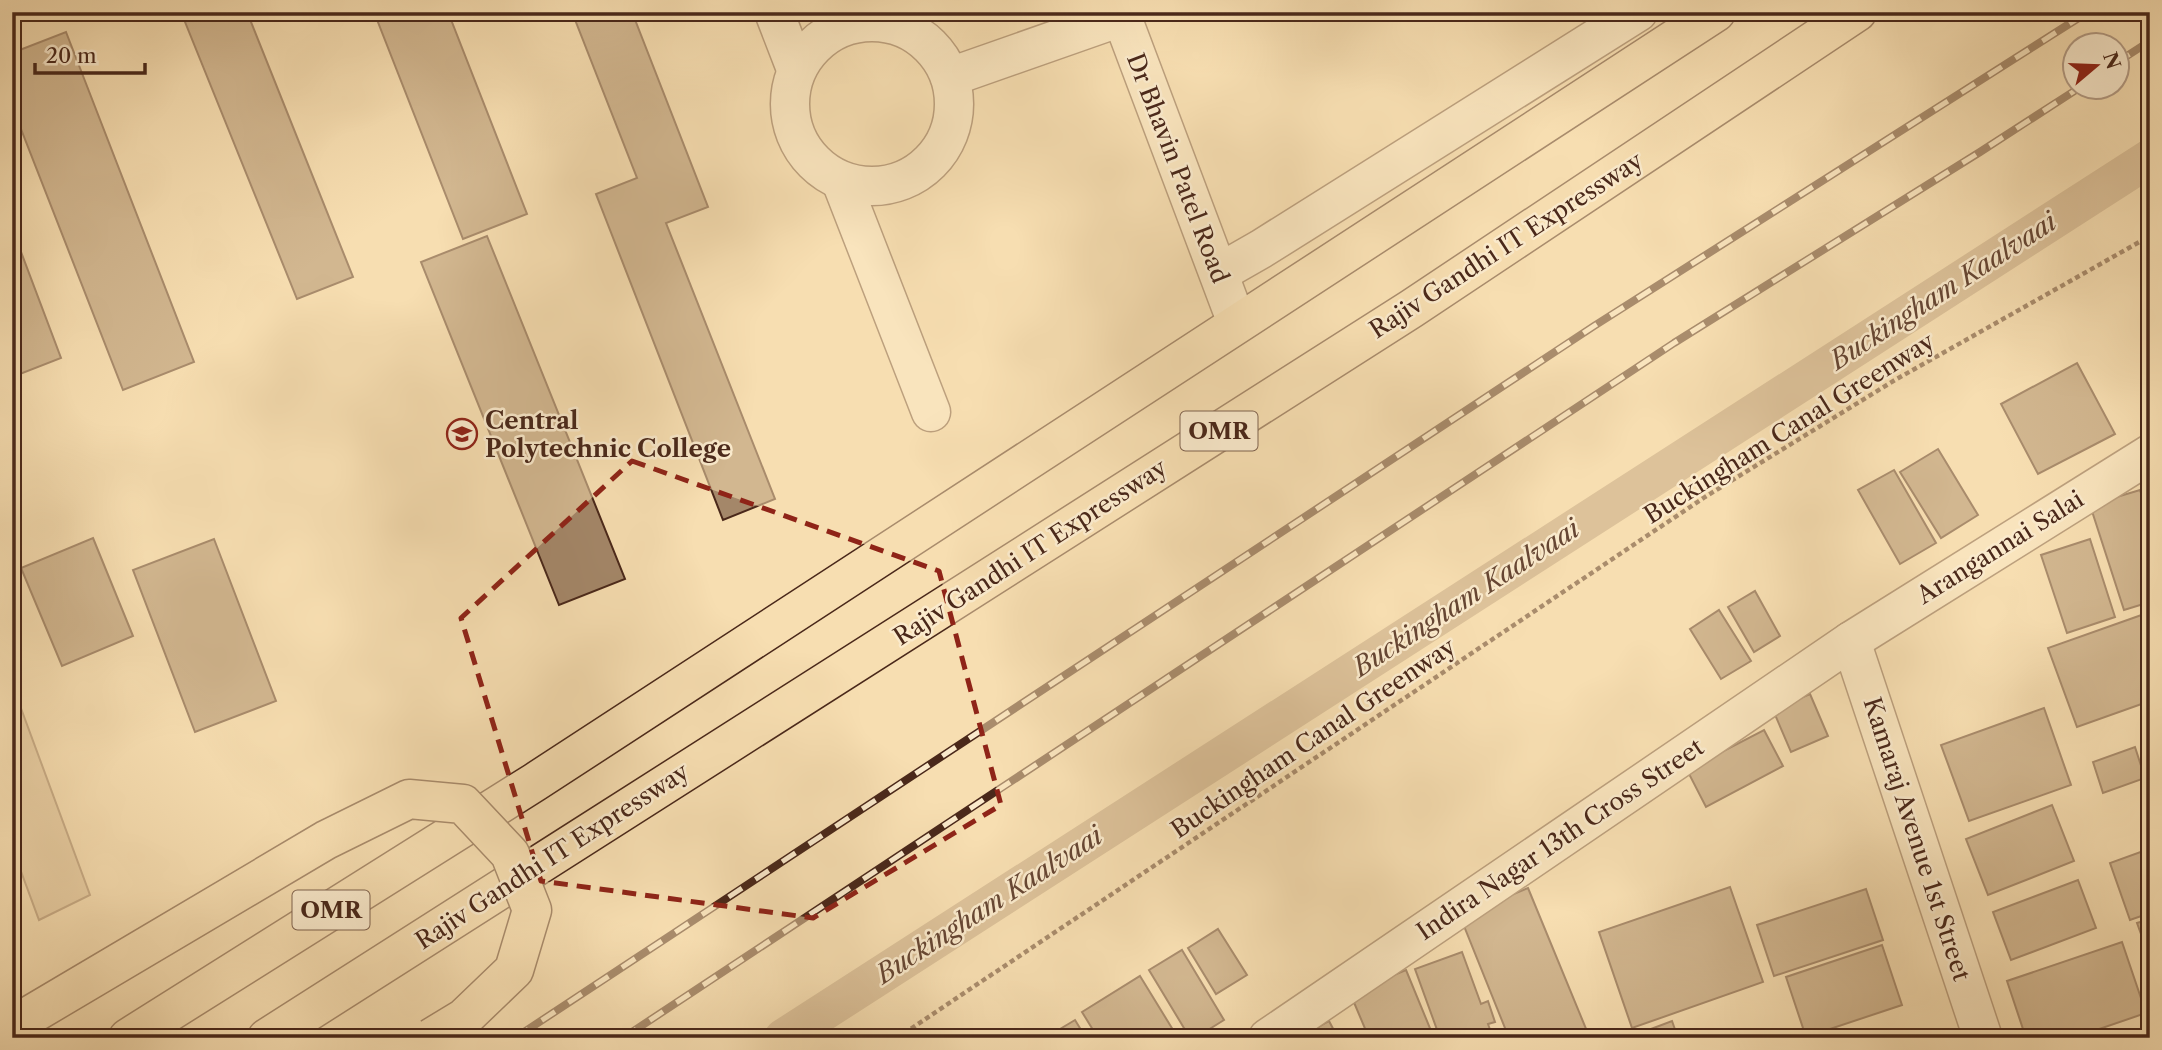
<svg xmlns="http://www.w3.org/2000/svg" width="2162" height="1050" viewBox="0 0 2162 1050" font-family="'Libre Caslon Text',serif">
	<rect width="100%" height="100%" fill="#f7deb1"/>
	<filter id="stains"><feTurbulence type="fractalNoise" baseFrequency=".00286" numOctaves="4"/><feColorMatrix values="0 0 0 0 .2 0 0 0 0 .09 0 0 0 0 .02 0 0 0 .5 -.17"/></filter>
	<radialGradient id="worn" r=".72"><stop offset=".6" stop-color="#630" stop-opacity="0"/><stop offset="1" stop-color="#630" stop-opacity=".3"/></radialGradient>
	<!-- green -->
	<polygon fill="#dabf97" stroke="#927458" stroke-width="2" points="12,684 90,895 39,920 12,847"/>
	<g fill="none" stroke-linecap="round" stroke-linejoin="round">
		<!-- canal -->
		<polyline stroke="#bca07e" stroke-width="38" points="783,1038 2150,158"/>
	</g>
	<!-- building -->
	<g fill="#a48769" stroke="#4a281a" stroke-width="2">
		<polygon points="181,12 247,12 353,277 297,299"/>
		<polygon points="374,12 448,12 527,214 463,239"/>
		<polygon points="572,12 632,12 708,207 666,223 775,499 723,520 596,194 637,178"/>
		<polygon points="66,32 194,362 123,390 12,106 12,53"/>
		<polygon points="12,228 61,358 20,374 12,353"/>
		<polygon points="487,236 625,579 559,605 421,262"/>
		<polygon points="2077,363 2115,434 2038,474 2001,404"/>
		<polygon points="1938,449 1978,515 1941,538 1900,472"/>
		<polygon points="1894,470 1936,543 1900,564 1858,490"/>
		<polygon points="2140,490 2150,521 2150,602 2124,610 2090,505"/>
		<polygon points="93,538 133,636 62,666 21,568"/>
		<polygon points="214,539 276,701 195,732 133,570"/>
		<polygon points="2090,539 2115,617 2067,633 2041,555"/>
		<polygon points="1755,591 1780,636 1754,652 1728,607"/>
		<polygon points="1719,610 1751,661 1721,679 1690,629"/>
		<polygon points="2150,612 2150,701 2077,727 2048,648"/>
		<polygon points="1810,694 1828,736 1791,752 1773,710"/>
		<polygon points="2044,708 2071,785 1969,821 1941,745"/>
		<polygon points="1764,730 1783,766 1706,807 1687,770"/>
		<polygon points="2135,747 2145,778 2103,793 2093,762"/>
		<polygon points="2052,805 2074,861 1988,895 1966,839"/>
		<polygon points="2146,850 2150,860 2150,913 2130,920 2110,863"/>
		<polygon points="2078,880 2096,928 2011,960 1993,912"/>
		<polygon points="1730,887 1763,982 1632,1028 1599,932"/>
		<polygon points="1528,888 1589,1036 1585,1038 1509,1038 1460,916"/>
		<polygon points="1866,889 1883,940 1774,976 1757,925"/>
		<polygon points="2150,919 2150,959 2137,923"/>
		<polygon points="1218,929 1247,975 1216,994 1188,948"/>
		<polygon points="2122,942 2146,1013 2073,1038 2026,1038 2007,981"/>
		<polygon points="1882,945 1902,1005 1806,1037 1786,977"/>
		<polygon points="1182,950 1224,1020 1195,1038 1190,1038 1149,970"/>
		<polygon points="1462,952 1481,1004 1488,1001 1495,1022 1488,1024 1493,1038 1440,1038 1415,969"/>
		<polygon points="1406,970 1434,1038 1369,1038 1350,993"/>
		<polygon points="1140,976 1178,1038 1098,1038 1082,1012"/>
		<polygon points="1075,1020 1086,1038 1045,1038"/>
		<polygon points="1329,1021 1338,1038 1299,1038"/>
		<polygon points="1672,1021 1678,1038 1627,1038"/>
	</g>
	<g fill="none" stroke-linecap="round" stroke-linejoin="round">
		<!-- minor casing -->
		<g stroke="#755640" stroke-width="41">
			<g id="minor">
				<polyline points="774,12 796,69"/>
				<polyline points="1120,12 1237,323"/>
				<circle cx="872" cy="104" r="82"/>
				<polyline points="950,77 1121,17"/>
				<polyline points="841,181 931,412"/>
				<polyline points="1219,273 1261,249 1638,12"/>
				<polyline points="1851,641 1983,1038"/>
				<polyline points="1268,1038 1851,641 2150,454"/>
			</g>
		</g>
		<!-- major casing -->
		<g stroke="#4a281a" stroke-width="41">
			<g id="major">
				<polyline points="128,1038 535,782 1716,12"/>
				<polyline points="267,1038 1411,309 1857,12"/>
			</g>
		</g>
		<!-- path -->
		<polyline stroke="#4a281a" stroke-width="4.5" stroke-dasharray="5 3.5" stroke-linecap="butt" points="897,1038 1705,497 1895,380 2150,236"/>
		<!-- minor -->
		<use href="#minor" stroke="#faeacc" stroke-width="38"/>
		<!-- major -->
		<use href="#major" stroke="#f7deb1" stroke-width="38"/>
		<!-- rail casing -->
		<g stroke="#4a281a" stroke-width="8">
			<g id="rail">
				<polyline points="2116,63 2150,41"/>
				<polyline points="515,1038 1594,326 2088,12"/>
				<polyline points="623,1038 1674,343 1980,152 2079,88"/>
			</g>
		</g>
		<!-- rail -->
		<use href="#rail" stroke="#faeacc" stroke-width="5" stroke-dasharray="16" stroke-linecap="butt"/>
		<!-- major-bridge casing -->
		<g stroke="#4a281a" stroke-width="41" stroke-linecap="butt">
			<polyline id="major-bridge" points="12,1026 326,840 409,799 463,804 510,854 532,910 514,970 464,1018 431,1038"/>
		</g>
		<!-- major-bridge -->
		<use href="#major-bridge" stroke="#f7deb1" stroke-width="38"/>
	</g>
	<!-- marked area -->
	<path d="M0 0H2162V1050H0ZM632 461 939 571 1001 805 813 918 541 881 461 618Z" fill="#f7deb1" fill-opacity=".55" fill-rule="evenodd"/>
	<path fill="none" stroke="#8f2418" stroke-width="5" stroke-dasharray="14 9" stroke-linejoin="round" d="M632 461 939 571 1001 805 813 918 541 881 461 618Z"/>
	<!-- icons -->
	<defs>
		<g id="university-ring" transform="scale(1.575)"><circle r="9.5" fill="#faeacc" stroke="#8f2418" stroke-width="1.5"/><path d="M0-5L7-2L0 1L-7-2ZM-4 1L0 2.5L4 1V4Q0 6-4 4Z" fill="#8f2418"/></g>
	</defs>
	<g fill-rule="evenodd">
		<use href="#university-ring" x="462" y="434"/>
	</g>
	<g text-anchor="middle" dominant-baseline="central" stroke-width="5" stroke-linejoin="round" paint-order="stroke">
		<!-- shield labels -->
		<g fill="#faeacc" stroke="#7f624f" stroke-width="2">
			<rect x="1180.5" y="411.5" width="77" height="39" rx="5"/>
			<rect x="292.5" y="890.5" width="77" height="39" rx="5"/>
		</g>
		<g font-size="23" font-weight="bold" fill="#4a281a">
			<text x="1219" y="431">OMR</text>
			<text x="331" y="910">OMR</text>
		</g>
		<!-- street labels -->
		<g font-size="24" fill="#4a281a" stroke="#faeacc">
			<text transform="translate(1178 168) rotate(69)">Dr Bhavin Patel Road</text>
			<text transform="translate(1506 245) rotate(-33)">Rajiv Gandhi IT Expressway</text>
			<text transform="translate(1789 428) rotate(-32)">Buckingham Canal Greenway</text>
			<text transform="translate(2000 547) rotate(-32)">Arangannai Salai</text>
			<text transform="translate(1030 552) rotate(-33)">Rajiv Gandhi IT Expressway</text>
			<text transform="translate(1313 738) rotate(-34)">Buckingham Canal Greenway</text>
			<text transform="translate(1560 839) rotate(-34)">Indira Nagar 13th Cross Street</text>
			<text transform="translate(1917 839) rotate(72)">Kamaraj Avenue 1st Street</text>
			<text transform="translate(552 856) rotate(-33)">Rajiv Gandhi IT Expressway</text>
		</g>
		<!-- poi labels -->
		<g font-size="24" font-weight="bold" fill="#4a281a" stroke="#faeacc" text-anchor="start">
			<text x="485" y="420">Central<tspan x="485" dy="28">Polytechnic College</tspan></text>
		</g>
		<!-- water labels -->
		<g font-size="26" font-style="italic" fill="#664633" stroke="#faeacc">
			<text transform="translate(1943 291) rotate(-33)">Buckingham Kaalvaai</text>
			<text transform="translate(1466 598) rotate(-33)">Buckingham Kaalvaai</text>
			<text transform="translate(989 905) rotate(-33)">Buckingham Kaalvaai</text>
		</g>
	</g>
	<!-- margin -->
	<rect width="2162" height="1050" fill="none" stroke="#f7deb1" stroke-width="42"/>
	<rect x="14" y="14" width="2134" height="1022" fill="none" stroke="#4a281a" stroke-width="3.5"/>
	<rect x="21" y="21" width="2120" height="1008" fill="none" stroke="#4a281a" stroke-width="2"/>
	<!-- north arrow -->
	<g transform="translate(2096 66) rotate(71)"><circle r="33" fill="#faeacc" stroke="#b49c85" stroke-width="2"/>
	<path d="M0-5L12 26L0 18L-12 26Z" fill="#8f2418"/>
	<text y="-10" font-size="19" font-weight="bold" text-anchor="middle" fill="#4a281a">N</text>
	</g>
	<!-- scale -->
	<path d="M35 63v10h110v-10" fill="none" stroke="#4a281a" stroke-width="3.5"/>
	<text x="46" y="63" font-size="21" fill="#4a281a" stroke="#faeacc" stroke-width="5" paint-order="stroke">20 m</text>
	<rect width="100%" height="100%" filter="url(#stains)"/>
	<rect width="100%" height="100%" fill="url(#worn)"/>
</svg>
